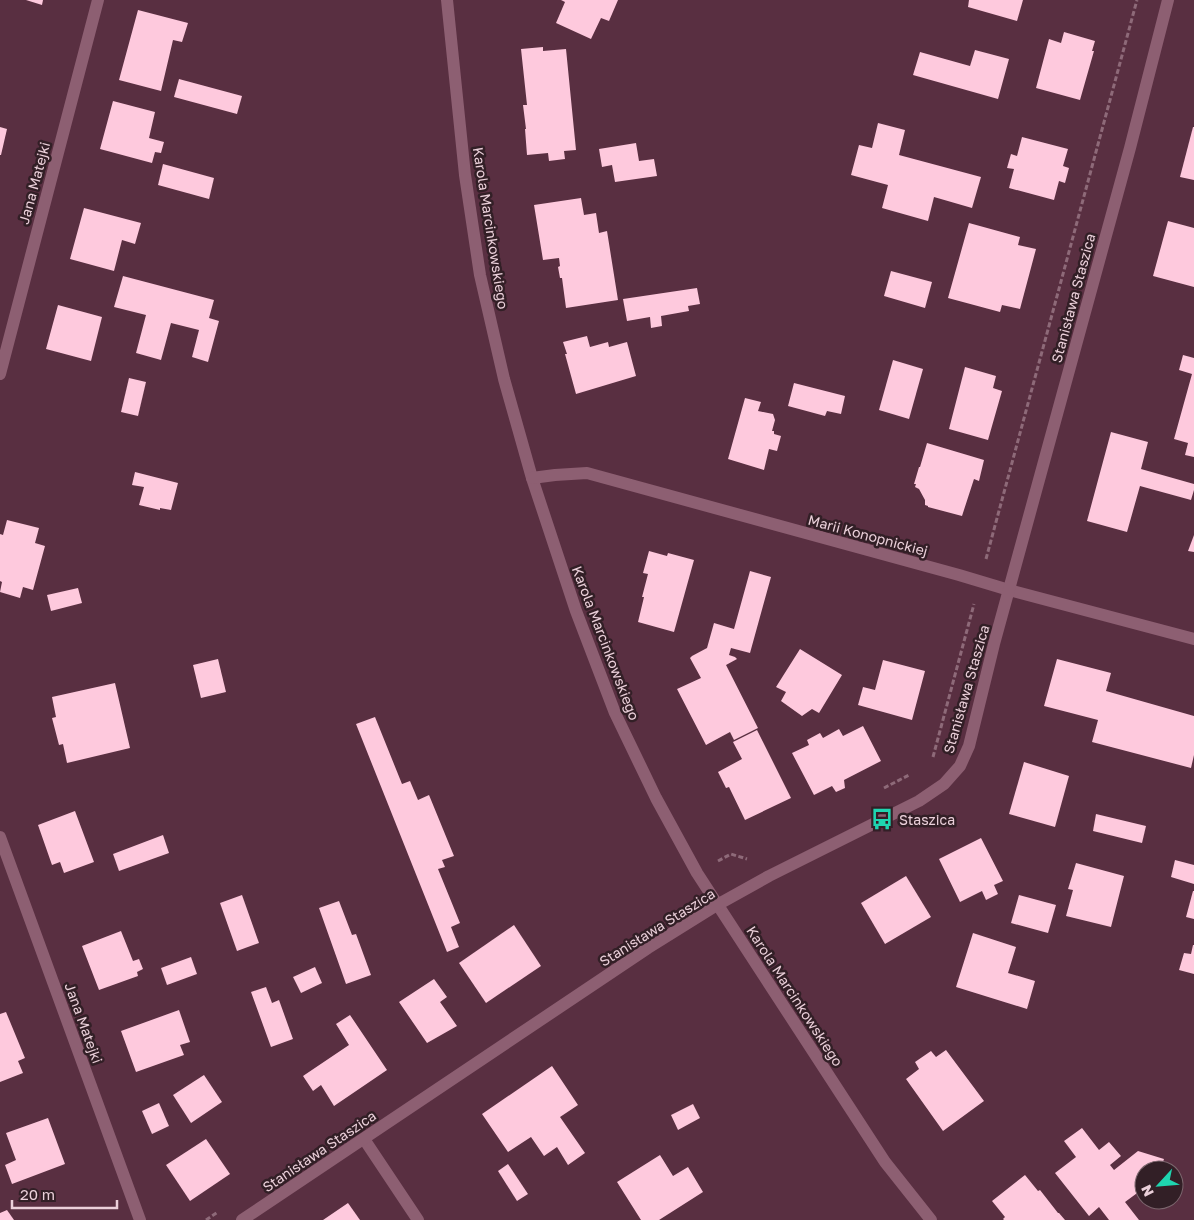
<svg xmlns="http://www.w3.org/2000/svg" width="1194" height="1220" viewBox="0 0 1194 1220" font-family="'Golos Text',sans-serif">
	<rect width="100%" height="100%" fill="#592f41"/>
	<!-- building -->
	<g fill="#fec9dd">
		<polygon points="26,0 43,0 42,5"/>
		<polygon points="561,0 618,0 609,21 601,18 591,39 556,23 565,2"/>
		<polygon points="969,0 1023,0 1017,21 968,7"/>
		<polygon points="138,10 188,23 182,42 173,40 161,91 119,80"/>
		<polygon points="1064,32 1095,41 1092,51 1094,51 1080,100 1036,88 1049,39 1061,43"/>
		<polygon points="543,47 543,51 566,49 576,150 564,151 565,159 549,161 548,153 527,155 525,129 526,129 523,105 527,105 521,49"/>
		<polygon points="975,50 1009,59 998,99 913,75 920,52 970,66"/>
		<polygon points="179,79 242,96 237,114 174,97"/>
		<polygon points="113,101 155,112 149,138 164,142 161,153 155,152 152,163 100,149"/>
		<polygon points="878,123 905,130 899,155 981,177 972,208 934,197 928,221 882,208 888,185 851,175 859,145 872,148"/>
		<polygon points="0,127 7,129 1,155 0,155"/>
		<polygon points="1193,127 1194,127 1194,180 1180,177"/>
		<polygon points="1022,137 1068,149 1063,166 1069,168 1065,183 1059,181 1054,200 1009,188 1014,169 1007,168 1011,154 1017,156"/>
		<polygon points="636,143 639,161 654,159 657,176 615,182 612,165 602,167 599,149"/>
		<polygon points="163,164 214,178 209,199 158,185"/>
		<polygon points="581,198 584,215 596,213 599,233 607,231 618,300 566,308 562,278 560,278 558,267 560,266 559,258 543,260 534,205"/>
		<polygon points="84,208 141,223 135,244 122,240 114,271 70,259"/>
		<polygon points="1168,221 1194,228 1194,287 1153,276"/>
		<polygon points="969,223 1020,237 1018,245 1036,249 1020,309 1002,305 1000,312 948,298"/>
		<polygon points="891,271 932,282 925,308 884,296"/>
		<polygon points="123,276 214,300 209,318 219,321 208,362 192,357 199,330 171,323 161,360 136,353 146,315 114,307"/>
		<polygon points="697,288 700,304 688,306 689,311 661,316 662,326 651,328 650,317 627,321 623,299"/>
		<polygon points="58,305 102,317 91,361 46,349"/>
		<polygon points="587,336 590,347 608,342 609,347 627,342 636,376 576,394 565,354 567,354 563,342"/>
		<polygon points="1183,355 1194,358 1194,457 1185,455 1188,443 1174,439 1192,374 1179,370"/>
		<polygon points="893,360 923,369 909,419 879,410"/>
		<polygon points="965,367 996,376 993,388 1002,391 988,440 949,429"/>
		<polygon points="129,378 146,382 138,416 121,412"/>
		<polygon points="794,383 845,396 841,414 827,411 825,416 788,406"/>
		<polygon points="745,398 761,402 758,411 773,414 775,420 772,431 774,431 774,434 781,436 777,451 769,449 764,470 728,459"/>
		<polygon points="1111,432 1148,442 1141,469 1194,484 1194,490 1191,500 1140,486 1127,532 1087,521"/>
		<polygon points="927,443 984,460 979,481 974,479 962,516 928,507 928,506 925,505 925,500 919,489 915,487 916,484 914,484 919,467 920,467"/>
		<polygon points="135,472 178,483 171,510 160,508 160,510 139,505 144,487 132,485"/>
		<polygon points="7,520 39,528 35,543 45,546 33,590 23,587 20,598 0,592 2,582 0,581 0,534 3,535"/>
		<polygon points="1194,535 1194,552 1188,551"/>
		<polygon points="649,551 667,556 668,553 694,560 674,632 638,622 644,597 642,597 648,574 643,573"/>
		<polygon points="750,571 771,577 750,653 731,648 729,655 735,657 737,659 726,665 758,728 734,740 730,732 706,745 677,689 701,678 690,658 692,656 707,648 714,623 734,629"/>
		<polygon points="78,588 82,603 51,611 47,595"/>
		<polygon points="800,649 842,675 819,713 812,709 802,716 781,701 786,692 776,687"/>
		<polygon points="218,659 226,692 201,698 193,665"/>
		<polygon points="1057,659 1111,673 1106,691 1194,716 1194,755 1191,768 1092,742 1098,720 1044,706"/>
		<polygon points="883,660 925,671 912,720 858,705 863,687 875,690"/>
		<polygon points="115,683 130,748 67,763 63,744 59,745 52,718 56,717 52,697"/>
		<polygon points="375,717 402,784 410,781 418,800 429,795 454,856 442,860 445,867 438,869 460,923 451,927 459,947 447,952 356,724"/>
		<polygon points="863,726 881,761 844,780 845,788 836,792 832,786 814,795 792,753 809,745 807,740 820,733 823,738 839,729 843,736"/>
		<polygon points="757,730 791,798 745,820 729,787 726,788 718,772 742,759 733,742"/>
		<polygon points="1024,762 1069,776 1055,827 1009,814"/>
		<polygon points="75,811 94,862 64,873 60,862 52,865 38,825"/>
		<polygon points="1096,814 1146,826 1142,843 1093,831"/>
		<polygon points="163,835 169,853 119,871 113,854"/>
		<polygon points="981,838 1003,881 994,885 998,894 986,900 982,891 960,902 939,859"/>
		<polygon points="1175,860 1194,865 1194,884 1171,877"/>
		<polygon points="1076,863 1124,876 1111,927 1066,916 1073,890 1068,889"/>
		<polygon points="906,876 931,917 885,944 861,903"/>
		<polygon points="1193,891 1194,891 1194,919 1186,917"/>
		<polygon points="242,895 259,943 237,951 220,903"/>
		<polygon points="1019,895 1056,905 1048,933 1011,923"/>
		<polygon points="339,901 352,935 356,934 371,975 346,984 319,908"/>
		<polygon points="514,925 541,966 486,1003 459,963"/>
		<polygon points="121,931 133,961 139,959 143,969 137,972 138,976 99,990 82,946"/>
		<polygon points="973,933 1016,947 1008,973 1035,981 1027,1009 956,987"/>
		<polygon points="1193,945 1194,945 1194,974 1179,970 1184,953 1191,954"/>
		<polygon points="191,957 197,974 167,985 161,968"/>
		<polygon points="315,967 322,983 301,993 293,977"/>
		<polygon points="434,979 447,997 440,1002 457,1026 427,1043 399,1002"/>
		<polygon points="266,987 272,1003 279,1000 293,1039 271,1047 251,992"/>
		<polygon points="179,1010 190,1042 180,1045 184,1055 136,1072 121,1031"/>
		<polygon points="6,1012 25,1058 18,1061 23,1073 0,1082 0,1014"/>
		<polygon points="350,1015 387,1070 334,1106 321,1085 313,1091 303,1076 349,1045 336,1024"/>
		<polygon points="946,1050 984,1101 943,1131 906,1079 919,1069 915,1062 931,1051 936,1057"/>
		<polygon points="552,1066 578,1105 560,1117 585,1153 568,1165 557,1147 544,1156 531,1137 508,1152 482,1114"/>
		<polygon points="204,1075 222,1102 191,1123 173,1095"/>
		<polygon points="159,1103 169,1126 152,1134 142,1111"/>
		<polygon points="693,1104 700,1118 678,1130 671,1115"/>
		<polygon points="48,1118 65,1164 12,1184 5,1165 16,1160 6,1133"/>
		<polygon points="1082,1128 1099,1150 1109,1142 1121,1156 1110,1165 1114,1170 1138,1151 1164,1159 1160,1170 1144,1170 1144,1188 1125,1202 1139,1220 1109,1220 1099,1207 1089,1216 1055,1173 1076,1157 1064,1141"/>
		<polygon points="206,1139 230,1174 190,1201 166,1165"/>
		<polygon points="660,1155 673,1176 688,1167 703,1192 659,1220 641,1220 617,1182"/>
		<polygon points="508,1164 528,1194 517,1201 498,1171"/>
		<polygon points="1025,1175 1038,1191 1040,1190 1058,1213 1059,1213 1065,1220 1004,1220 1003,1219 1005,1217 992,1201"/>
		<polygon points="348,1203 360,1220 323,1220"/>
		<polygon points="7,1210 14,1220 0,1220 0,1213"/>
	</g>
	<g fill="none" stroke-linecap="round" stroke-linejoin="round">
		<!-- path -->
		<g stroke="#8e6a79" stroke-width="3" stroke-dasharray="5 2.5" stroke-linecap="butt">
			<polyline points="986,559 1137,0"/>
			<polyline points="933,757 974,604"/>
			<polyline points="884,788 909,775"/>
			<polyline points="718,861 731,854 747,859"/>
			<polyline points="206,1220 218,1212"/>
		</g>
		<!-- minor -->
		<g stroke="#8d5f72" stroke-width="12">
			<polyline points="447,0 465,175 480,275 504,379 532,478 576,611 615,713 656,798 697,873 885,1162 931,1220"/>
			<polyline points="0,374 98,0"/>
			<polyline points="532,478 555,475 587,473 959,575 1009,590 1194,639"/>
			<polyline points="0,837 140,1220"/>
			<polyline points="364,1139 418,1220"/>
			<polyline points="242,1220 648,948 717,905 769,876 919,801 944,784 960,766 969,746 994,644 1130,148 1168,0"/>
		</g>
	</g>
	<!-- icons -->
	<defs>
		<g id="bus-bare" transform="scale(1.725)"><path d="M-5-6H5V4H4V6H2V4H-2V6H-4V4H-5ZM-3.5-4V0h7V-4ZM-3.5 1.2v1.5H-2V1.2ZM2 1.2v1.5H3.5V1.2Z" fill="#1fd5b0" stroke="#321f26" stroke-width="2.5" paint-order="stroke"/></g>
	</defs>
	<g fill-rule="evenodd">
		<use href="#bus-bare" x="882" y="819"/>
	</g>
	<g text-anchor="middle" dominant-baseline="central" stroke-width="5" stroke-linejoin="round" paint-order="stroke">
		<!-- street labels -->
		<g font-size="14" fill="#ebd0da" stroke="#321f26">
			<text transform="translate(34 183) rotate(-75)">Jana Matejki</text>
			<text transform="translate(491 228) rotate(81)">Karola Marcinkowskiego</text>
			<text transform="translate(1073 298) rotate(-75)">Stanisława Staszica</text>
			<text transform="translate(868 535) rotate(15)">Marii Konopnickiej</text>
			<text transform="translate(606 643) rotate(69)">Karola Marcinkowskiego</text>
			<text transform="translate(966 689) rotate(-74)">Stanisława Staszica</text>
			<text transform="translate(657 927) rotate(-32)">Stanisława Staszica</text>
			<text transform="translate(795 996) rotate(57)">Karola Marcinkowskiego</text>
			<text transform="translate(84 1023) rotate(70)">Jana Matejki</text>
			<text transform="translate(319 1151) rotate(-34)">Stanisława Staszica</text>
		</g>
		<!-- poi labels -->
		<g font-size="14" fill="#ebd0da" stroke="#321f26" text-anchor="start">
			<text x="899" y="819">Staszica</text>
		</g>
	</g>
	<!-- north arrow -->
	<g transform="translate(1159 1185) rotate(244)"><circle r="24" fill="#321f26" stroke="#7c666e"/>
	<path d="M0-4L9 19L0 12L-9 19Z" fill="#1fd5b0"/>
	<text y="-8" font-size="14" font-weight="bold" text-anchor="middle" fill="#ebd0da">N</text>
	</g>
	<!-- scale -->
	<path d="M12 1200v8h105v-8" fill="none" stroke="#ebd0da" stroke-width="2.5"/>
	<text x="20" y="1200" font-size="15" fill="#ebd0da" stroke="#321f26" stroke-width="4" paint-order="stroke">20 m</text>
</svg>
